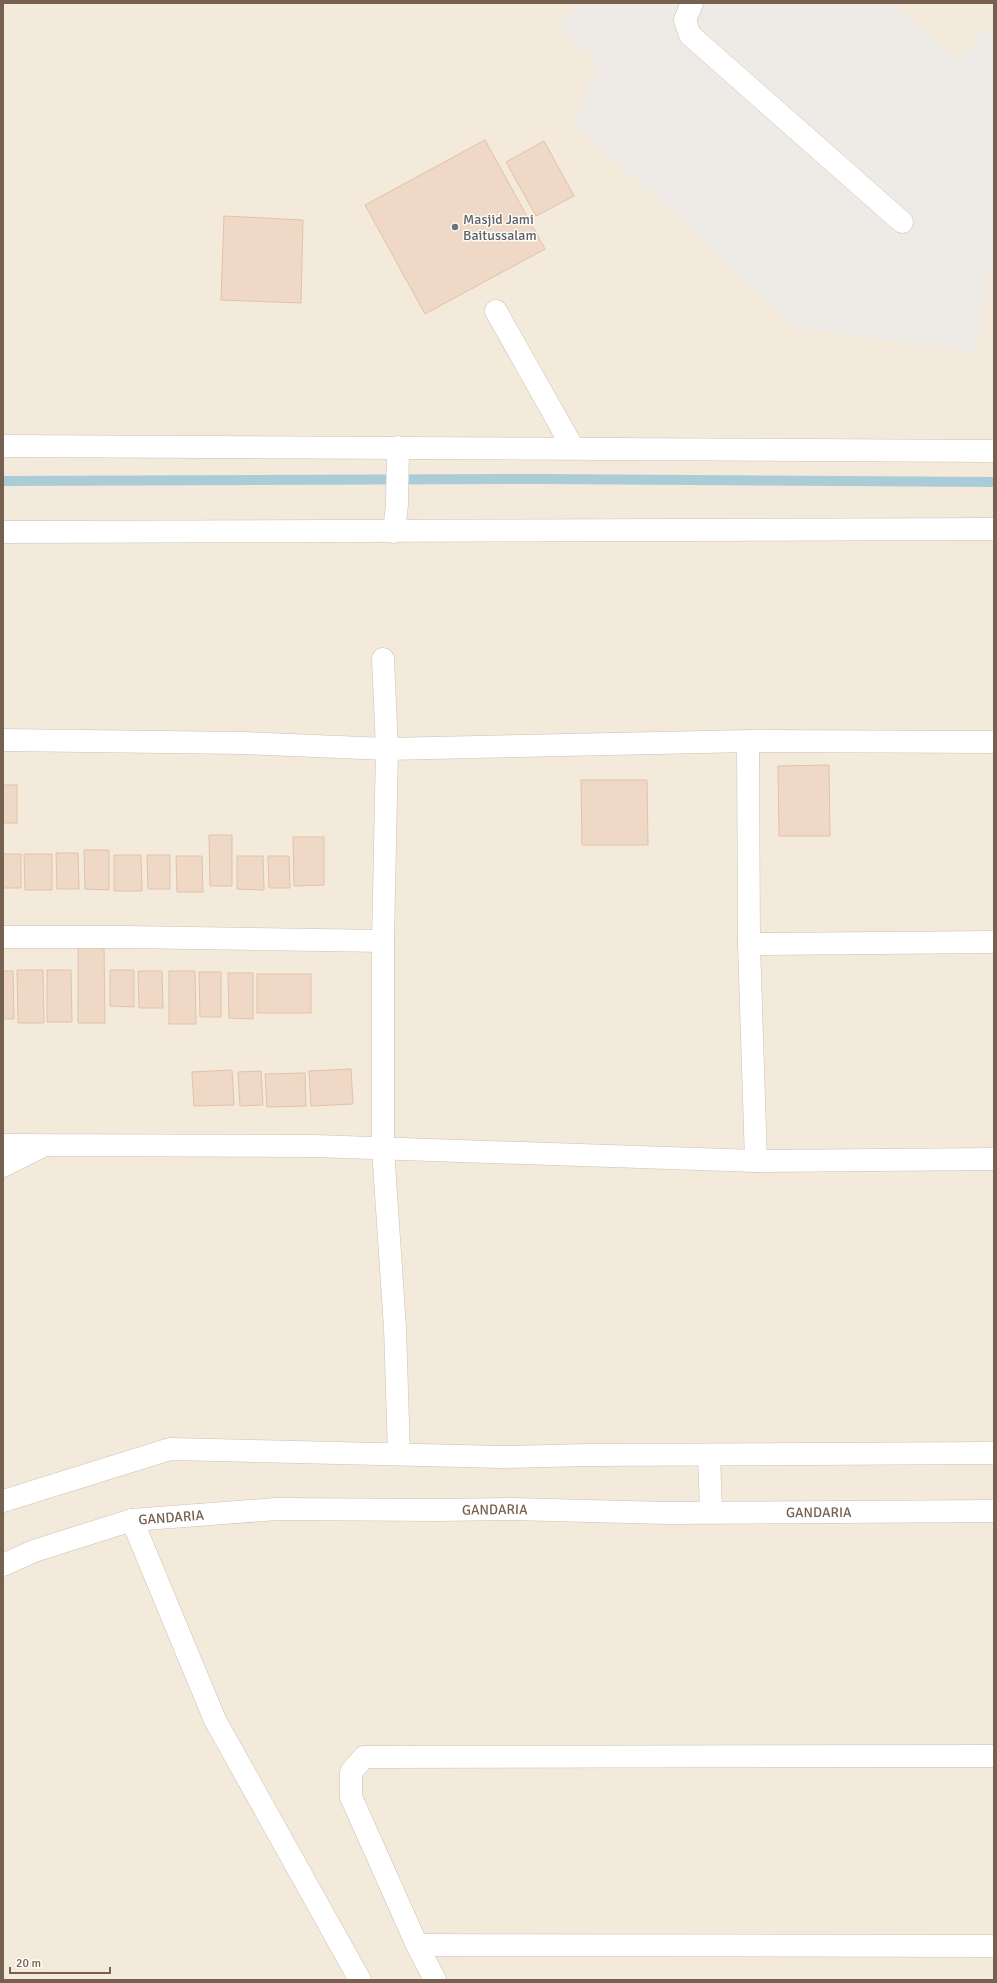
<svg xmlns="http://www.w3.org/2000/svg" width="997" height="1983" viewBox="0 0 997 1983" font-family="Signika,sans-serif">
	<rect width="100%" height="100%" fill="#fcf7ed"/>
	<!-- residential -->
	<rect fill="#f3eadc" x="3" y="3" width="991" height="1977"/>
	<!-- industrial -->
	<polygon fill="#eeeae5" points="578,3 893,3 957,60 994,22 994,257 992,257 975,352 795,328 575,123 599,62 558,26"/>
	<g fill="none" stroke-linecap="round" stroke-linejoin="round">
		<!-- stream -->
		<polyline stroke="#a9ccd6" stroke-width="10" points="3,481 540,479 994,482"/>
	</g>
	<!-- building -->
	<g fill="#efd9c6" stroke="#e1c2a8">
		<polygon points="485,140 545,249 425,314 365,205"/>
		<polygon points="544,141 574,196 536,216 506,162"/>
		<polygon points="224,216 303,220 301,303 221,300"/>
		<polygon points="829,765 830,836 779,836 778,766"/>
		<polygon points="581,780 647,780 648,845 582,845"/>
		<rect x="3" y="785" width="14" height="38"/>
		<polygon points="209,835 232,835 232,886 210,886"/>
		<polygon points="293,837 324,837 324,885 294,886"/>
		<polygon points="84,850 109,850 109,890 85,889"/>
		<polygon points="56,853 78,853 79,889 57,889"/>
		<rect x="3" y="854" width="18" height="34"/>
		<polygon points="24,854 52,854 52,890 25,890"/>
		<polygon points="114,855 141,855 142,891 114,891"/>
		<polygon points="147,855 170,855 170,889 148,889"/>
		<polygon points="176,856 202,856 203,892 177,892"/>
		<polygon points="237,856 263,856 264,890 237,889"/>
		<polygon points="268,856 289,856 290,888 269,888"/>
		<polygon points="78,946 104,946 105,1023 78,1023"/>
		<polygon points="17,970 43,970 44,1023 18,1023"/>
		<polygon points="47,970 71,970 72,1022 47,1022"/>
		<polygon points="110,970 134,970 134,1007 110,1006"/>
		<polygon points="3,971 13,971 14,1019 3,1019"/>
		<polygon points="138,971 162,971 163,1008 139,1008"/>
		<polygon points="169,971 195,971 196,1024 169,1024"/>
		<polygon points="199,972 221,972 221,1017 200,1017"/>
		<polygon points="228,973 253,973 253,1019 229,1018"/>
		<rect x="257" y="974" width="54" height="39"/>
		<polygon points="351,1069 353,1104 311,1106 309,1071"/>
		<polygon points="232,1070 234,1105 194,1106 192,1072"/>
		<polygon points="261,1071 263,1105 240,1106 238,1072"/>
		<polygon points="305,1073 306,1106 267,1107 265,1074"/>
	</g>
	<g fill="none" stroke-linecap="round" stroke-linejoin="round">
		<!-- minor casing -->
		<g stroke="#cec0b2" stroke-width="23">
			<g id="minor">
				<polyline points="692,3 685,20 690,35 902,222"/>
				<polyline points="496,311 573,448"/>
				<polyline points="3,446 994,451"/>
				<path d="M3 532C333 532 664 529 994 529"/>
				<polyline points="394,532 397,504 398,447"/>
				<polyline points="383,659 387,749 383,941 383,1149 395,1328 399,1454"/>
				<polyline points="3,740 243,743 387,749 748,741 994,742"/>
				<polyline points="748,741 749,944 756,1161"/>
				<polyline points="3,937 126,937 383,941"/>
				<polyline points="749,944 994,942"/>
				<polyline points="3,1145 315,1146 756,1161 994,1159"/>
				<polyline points="3,1166 43,1146"/>
				<polyline points="709,1455 711,1511"/>
				<polyline points="3,1501 170,1449 503,1457 588,1455 994,1453"/>
				<polyline points="132,1520 215,1720 360,1980"/>
				<path id="s1" d="M3 1565 34 1551 132 1520 277 1509 439 1510 512 1509 666 1513 994 1511"/>
				<polyline points="417,1945 994,1946"/>
				<polyline points="435,1980 417,1945 351,1797 351,1772 364,1757 994,1756"/>
			</g>
		</g>
		<!-- minor -->
		<use href="#minor" stroke="#fff" stroke-width="22"/>
	</g>
	<!-- markers -->
	<circle fill="#6b7280" stroke="#fefbf4" stroke-width="1.5" cx="455" cy="227" r="4"/>
	<g text-anchor="middle" dominant-baseline="central" stroke-width="3" stroke-linejoin="round" paint-order="stroke">
		<!-- worship labels -->
		<g font-size="14" fill="#5b616d" stroke="#fefbf4" text-anchor="start">
			<text x="463" y="219">Masjid Jami<tspan x="463" dy="16">Baitussalam</tspan></text>
		</g>
		<!-- street labels -->
		<g font-size="14" fill="#766050" stroke="#fefbf4">
			<text stroke="none"><textPath href="#s1" startOffset="500">GANDARIA</textPath></text>
			<text stroke="none"><textPath href="#s1" startOffset="824">GANDARIA</textPath></text>
			<text stroke="none"><textPath href="#s1" startOffset="176">GANDARIA</textPath></text>
		</g>
	</g>
	<!-- border -->
	<rect width="997" height="1983" fill="none" stroke="#766050" stroke-width="8"/>
	<!-- scale -->
	<path d="M10 1967v6h100v-6" fill="none" stroke="#766050" stroke-width="2"/>
	<text x="16" y="1967" font-size="12" fill="#766050" stroke="#fefbf4" stroke-width="3" paint-order="stroke">20 m</text>
</svg>
